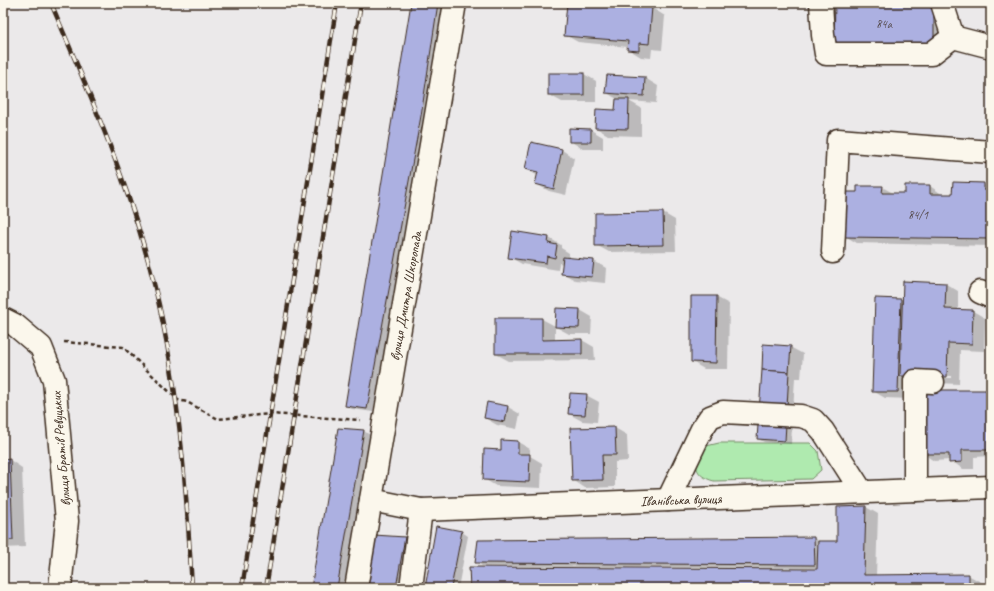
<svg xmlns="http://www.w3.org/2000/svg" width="994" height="591" viewBox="0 0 994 591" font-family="Caveat,sans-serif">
	<rect width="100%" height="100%" fill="#ebe9ea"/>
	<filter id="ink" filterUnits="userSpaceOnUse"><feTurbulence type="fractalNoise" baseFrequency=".025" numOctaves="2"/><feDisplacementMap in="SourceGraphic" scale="8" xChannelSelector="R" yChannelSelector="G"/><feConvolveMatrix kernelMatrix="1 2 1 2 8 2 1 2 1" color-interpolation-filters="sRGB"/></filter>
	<g filter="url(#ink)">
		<!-- green -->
		<path fill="#afeaaf" stroke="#758a66" d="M719 443H810L818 451 821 470 811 479 714 481C694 476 692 463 702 447Z"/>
		<!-- shadow -->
		<g fill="#0003" fill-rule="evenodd">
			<polygon points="412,3 444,3 427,119 373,412 352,409 346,406"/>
			<polygon points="568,3 591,3 652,8 665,16 662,50 652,49 651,58 641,57 628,49 628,47 578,42 565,35"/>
			<polygon points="663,3 679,3 679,5"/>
			<polygon points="836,3 934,4 946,53"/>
			<polygon points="584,74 596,81 596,102 562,102 549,95"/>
			<polygon points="608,76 645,78 658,86 656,103 629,101 641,108 641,136 608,135 596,128 616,111 617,99 607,93"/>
			<polygon points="570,129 591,130 603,137 603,149 583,149 570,141"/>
			<polygon points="531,143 562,150 574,158 566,195 549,191 536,184 538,176 526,169"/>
			<polygon points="984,184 991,188 991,246 857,243 845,236 858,193 882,187 895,194 906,194 906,186 930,186 943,195 953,195"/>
			<polygon points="663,213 675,220 676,251 609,252 596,245"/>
			<polygon points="513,232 549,238 561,245 561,248 569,253 569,258 594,261 606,268 605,283 575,280 562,273 563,264 559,263 558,270 522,264 509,257"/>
			<path d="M946 284 958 291V310L973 311 985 318 984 351 960 350 959 384 913 382 910 399 885 398 873 391 901 300 903 301ZM912 375 952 376V378L912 377Z"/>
			<polygon points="716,297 729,304 728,369 704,369 692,362"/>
			<polygon points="580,310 592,317 591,334 569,334 556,327"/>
			<polygon points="496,319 542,319 555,326 555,340 582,340 594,347 595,360 509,361 496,354"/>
			<polygon points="790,347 803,354 801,378 795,378 791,444 764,442 758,439"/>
			<polygon points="991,391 991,456 974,457 974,469 963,469 950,460 934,461 922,453"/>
			<polygon points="586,395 599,402 597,422 582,421 569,414"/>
			<polygon points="488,403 508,407 520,414 517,429 497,425 485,418"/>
			<polygon points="615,428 627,435 628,461 615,462 615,487 585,488 573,480"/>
			<polygon points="364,431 370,435 344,588 311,588"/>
			<polygon points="502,441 518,442 530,449 530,456 542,463 541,488 496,486 484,479 502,451"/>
			<polygon points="10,460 22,468 25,547 3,548 3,461"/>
			<polygon points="866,507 878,514 876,576 968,575 981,582 981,588 471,588 818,570 818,568 482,566 476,562 814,538 820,542 838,542"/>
			<polygon points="462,532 468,536 458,588 426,588"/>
			<polygon points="405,538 411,542 403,588 366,588"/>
		</g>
		<!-- building -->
		<g fill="#acb0e1" stroke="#3b2a1e">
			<polygon points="411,3 438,3 421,116 367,409 345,406"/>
			<polygon points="567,3 602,3 652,7 649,44 639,43 639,51 627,50 628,41 564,36"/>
			<polygon points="835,3 934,3 934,46 834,45"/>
			<rect x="548" y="73" width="36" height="22"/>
			<polygon points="607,75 645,77 644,96 605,93"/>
			<polygon points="616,99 629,99 628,129 595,128 596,109 615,110"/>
			<polygon points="569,128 591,129 591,142 569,142"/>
			<polygon points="531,142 562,149 554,189 535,184 538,172 525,169"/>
			<polygon points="953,182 984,183 984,190 991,190 991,239 844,237 845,192 857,192 857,186 883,186 882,193 905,193 905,185 930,185 930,194 952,194"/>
			<polygon points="663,212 664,245 595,246 595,213"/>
			<polygon points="512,231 549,237 548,243 557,245 555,258 547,256 546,263 508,258"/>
			<polygon points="563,257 594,260 592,277 561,274"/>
			<polygon points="903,281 946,283 945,309 973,310 972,344 948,343 947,377 900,376"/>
			<polygon points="691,296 717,296 716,363 691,362"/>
			<polygon points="875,298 901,299 898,392 872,392"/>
			<polygon points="556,308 580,309 579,328 555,327"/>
			<polygon points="495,318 542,318 542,340 582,339 582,354 495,354"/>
			<polygon points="763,344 791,346 789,372 762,370"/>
			<polygon points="762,370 789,372 785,441 757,439"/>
			<polygon points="920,390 991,390 991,450 962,450 962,462 949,463 949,454 921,454"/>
			<polygon points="570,393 587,394 585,415 568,414"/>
			<polygon points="487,402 508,406 505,422 484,418"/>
			<polygon points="615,427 616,455 602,455 603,480 572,481 570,428"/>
			<polygon points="338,428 364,430 337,588 311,588"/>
			<polygon points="501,440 518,441 518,454 530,454 529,482 483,480 484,449 501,450"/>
			<polygon points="10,459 13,540 3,541 3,460"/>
			<polygon points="866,506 864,575 969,574 969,588 470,588 469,567 817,569 818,541 837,541 837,507"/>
			<polygon points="436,526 462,531 451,588 425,588"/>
			<polygon points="374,535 405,537 396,588 365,588"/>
			<polygon points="814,537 815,565 475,563 478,540"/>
		</g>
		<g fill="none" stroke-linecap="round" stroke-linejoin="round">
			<!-- minor casing -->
			<g stroke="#3b2a1e" stroke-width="25">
				<g id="minor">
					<polyline points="821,3 823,35 826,54 931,54 953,37"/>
					<polyline points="942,3 953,37"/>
					<polyline points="953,37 991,47"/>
					<polyline points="833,252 838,140 991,152"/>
					<polyline points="980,292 991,297"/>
					<polyline points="3,319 15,325 41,347 54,380 67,521 60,588"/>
					<polyline points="915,490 915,381 933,382"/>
					<polyline points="371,500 421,510 991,487"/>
					<polyline points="668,500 702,429 710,417 723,412 801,416 813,420 823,431 862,492"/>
					<polyline points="356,588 455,3"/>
					<polyline points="411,588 421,510"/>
				</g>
			</g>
			<!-- path -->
			<polyline stroke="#3b2a1e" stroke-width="2.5" stroke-dasharray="4 3" stroke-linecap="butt" points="64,342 123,347 178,400 187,402 218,419 270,414 360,420"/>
			<!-- minor -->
			<use href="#minor" stroke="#fbf7ec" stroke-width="22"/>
			<!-- rail casing -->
			<g stroke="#3b2a1e" stroke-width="4.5">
				<g id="rail">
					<path d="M51 3C88 90 126 177 150 268 178 373 186 480 192 588"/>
					<polyline points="242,588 337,3"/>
					<polyline points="266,588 361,3"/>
				</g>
			</g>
			<!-- rail -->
			<use href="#rail" stroke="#fbf7ec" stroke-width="3" stroke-dasharray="9" stroke-linecap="butt"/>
		</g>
	</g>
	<g text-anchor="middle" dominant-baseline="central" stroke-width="3" stroke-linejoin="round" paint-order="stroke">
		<!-- number labels -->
		<g font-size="12" fill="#574c4f">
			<text x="884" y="24">84а</text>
			<text x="918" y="215">84/1</text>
		</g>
		<!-- street labels -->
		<g font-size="14" fill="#3b2a1e" stroke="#fbf7ec">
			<text transform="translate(406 296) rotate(-80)">вулиця Дмитра Шкоропада</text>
			<text transform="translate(61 449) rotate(-95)">вулиця Братів Ревуцьких</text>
			<text transform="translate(681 500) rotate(-2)">Іванівська вулиця</text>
		</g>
	</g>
	<!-- margin -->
	<rect width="994" height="591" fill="none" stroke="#fbf7ec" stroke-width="16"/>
	<rect x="8" y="8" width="978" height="575" fill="none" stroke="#3b2a1e" stroke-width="1.5" filter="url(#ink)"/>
</svg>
